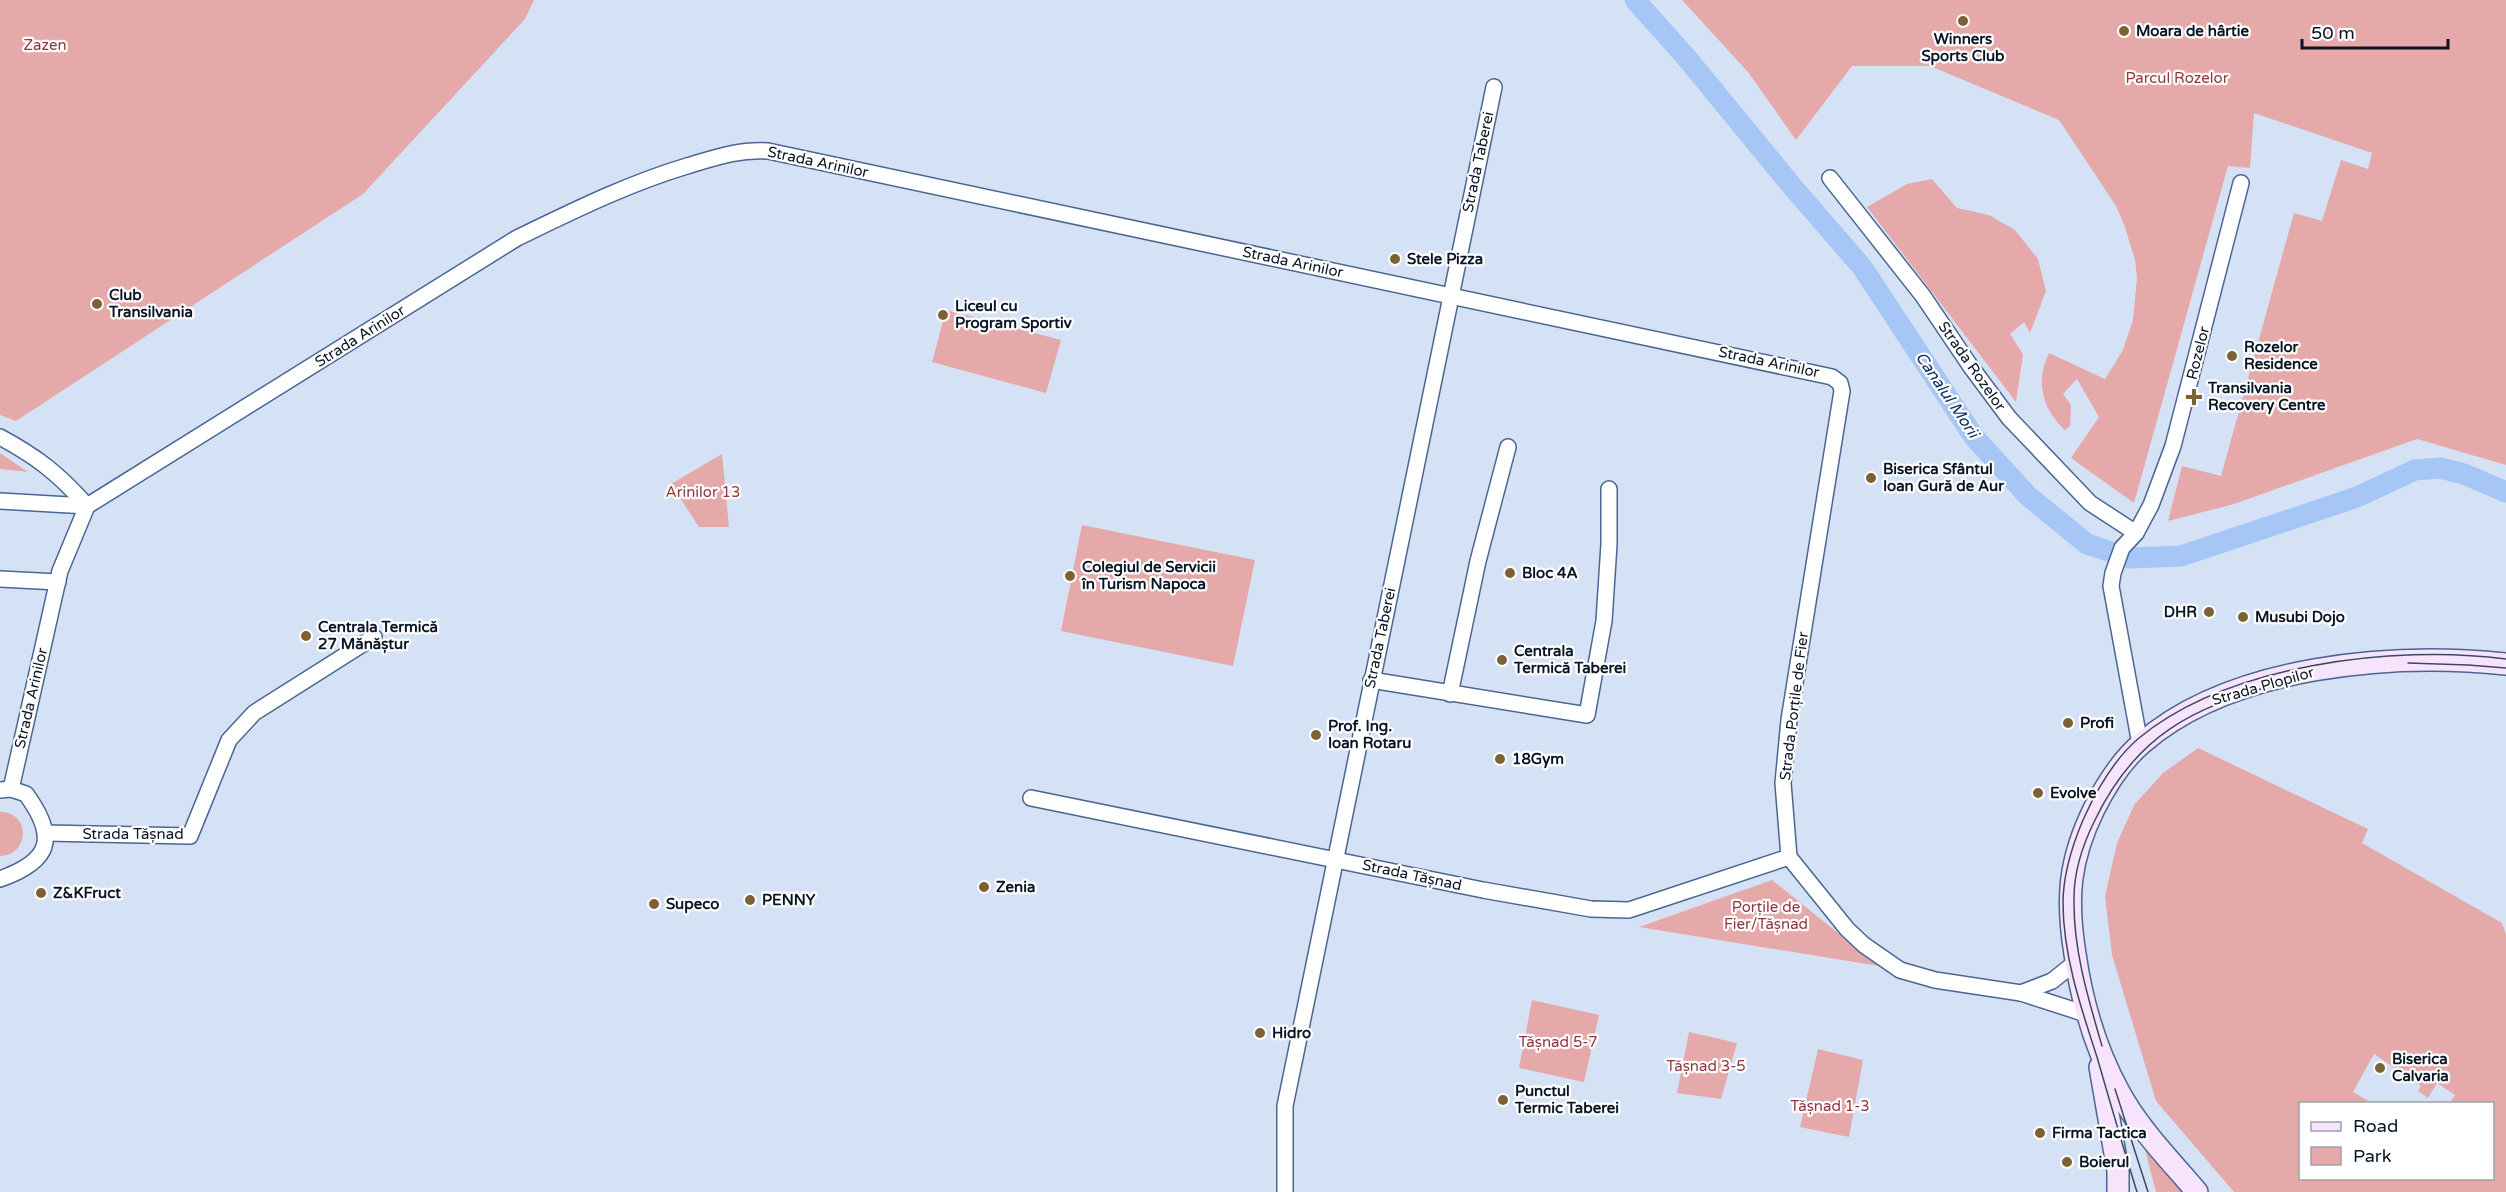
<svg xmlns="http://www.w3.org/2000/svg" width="2506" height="1192" viewBox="0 0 2506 1192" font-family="'Varela Round',sans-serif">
	<rect width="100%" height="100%" fill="#d5e2f6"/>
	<!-- green -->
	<g fill="#e6a9aa" fill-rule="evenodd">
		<polygon points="0,0 534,0 525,19 363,194 16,421 0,415"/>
		<path d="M1682 0H2506V465L2417 439 2234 504 2168 521 2182 466 2221 476 2294 213 2322 221 2341 160 2368 169 2372 153 2254 113 2250 168 2228 166 2134 503 2071 458 2099 417 2077 379 2063 394 2071 405 2070 426 2065 430C2042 409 2035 381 2049 353L2105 379 2123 350 2133 320 2137 277 2135 260 2124 224 2116 206 2059 120 1930 66H1852L1796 140 1748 72Z"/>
		<polygon points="1932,179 1957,208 1989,215 2015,230 2038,259 2046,291 2030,333 2024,322 2010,334 2023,354 2016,402 1867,207 1907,184"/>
		<polygon points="946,310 1061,340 1046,393 932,362"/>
		<polygon points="0,453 28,472 0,469"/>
		<polygon points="722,454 729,527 699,527 671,484"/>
		<polygon points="1082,525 1255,560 1233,666 1061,631"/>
		<path d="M2198 748 2368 829 2362 843 2502 923 2506 935V1192H2234L2156 1101 2112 955 2105 896 2117 843 2134 805 2163 773ZM2374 1054 2421 1086 2418 1091 2428 1098 2437 1083 2455 1095 2449 1103 2492 1104V1178H2300V1104L2372 1103 2353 1092Z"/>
		<path d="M0 812C31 812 30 855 0 856Z"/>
		<polygon points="1772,880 1879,966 1639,927"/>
		<polygon points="1532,1000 1599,1015 1584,1082 1519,1068"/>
		<polygon points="1689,1032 1737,1043 1721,1099 1677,1093"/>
		<polygon points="1818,1049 1863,1060 1849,1137 1800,1127"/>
		<polygon points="2144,1146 2184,1192 2156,1192"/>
	</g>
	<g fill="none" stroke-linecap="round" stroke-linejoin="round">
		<!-- canal -->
		<polyline stroke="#a6c6f5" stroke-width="21" points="1635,0 1686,57 1791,185 1862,267 1974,437 2028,496 2087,544 2130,558 2181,556 2357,497 2415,470 2440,468 2464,474 2506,492"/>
		<!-- minor casing -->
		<g stroke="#4a6692" stroke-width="18">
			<g id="minor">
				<polyline points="1830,178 1923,296 1971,367 2009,418 2090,503 2136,533"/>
				<path d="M0 437C37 457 59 474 87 506"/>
				<polyline points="0,501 87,506"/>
				<polyline points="0,579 58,582"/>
				<polyline points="1371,680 1587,715 1604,621 1609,544 1609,489"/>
				<polyline points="1450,694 1478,561 1508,447"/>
				<polyline points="2140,744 2111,586 2113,573 2122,548 2136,533 2151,505 2173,446 2241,183"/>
				<path d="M11 789 60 571 87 506 517 238C573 211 627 184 687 166 714 158 739 149 768 151L1832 377 1840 383 1842 391 1789 720 1783 783 1789 857 1847 929 1864 945 1900 970 1935 980 2021 993 2086 1014"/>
				<path d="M0 790 11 789 26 794C58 838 51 861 0 879"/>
				<polyline points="1031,798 1483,890 1591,909 1629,910 1789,857"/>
				<polyline points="46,833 190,836 229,740 254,713 374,637"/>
				<polyline points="2021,993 2052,981 2076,962"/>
				<polyline points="1285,1192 1285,1106 1494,87"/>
			</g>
		</g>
		<!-- secondary casing -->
		<g stroke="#4a6692" stroke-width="24">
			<g id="secondary">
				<polyline points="2100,1067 2118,1171 2118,1192"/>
				<path d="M2197 1192C2170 1160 2139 1129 2119 1092 2095 1048 2082 1003 2075 954 2066 898 2069 860 2094 809 2106 785 2122 760 2142 743 2232 665 2393 652 2506 664"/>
			</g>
		</g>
		<!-- minor -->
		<use href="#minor" stroke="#fff" stroke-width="15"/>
		<!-- secondary -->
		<use href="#secondary" stroke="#f7e4fc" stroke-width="21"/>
		<!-- tram -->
		<g stroke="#3e4a5c" stroke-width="1.5">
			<polyline points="2408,663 2468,665 2506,668"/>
			<path d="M2102 1046C2088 998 2073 949 2074 898 2074 871 2083 844 2095 820 2136 735 2192 708 2278 684"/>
			<polyline points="2115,1089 2148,1192"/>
			<path d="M2137 1192C2123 1147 2110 1102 2097 1057 2081 1008 2063 955 2063 903 2063 874 2072 846 2083 820 2096 791 2114 759 2139 738 2228 665 2393 644 2506 659"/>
		</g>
	</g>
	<!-- markers -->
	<g fill="#7d6134" stroke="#fff" stroke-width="2">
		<circle cx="1963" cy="21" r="6"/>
		<circle cx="2124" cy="31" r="6"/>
		<circle cx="1395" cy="259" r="6"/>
		<circle cx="97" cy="304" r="6"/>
		<circle cx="943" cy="315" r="6"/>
		<circle cx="2232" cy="356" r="6"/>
		<path d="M2191 388h6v6h6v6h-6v6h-6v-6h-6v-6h6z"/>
		<circle cx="1871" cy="478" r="6"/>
		<circle cx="1510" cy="573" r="6"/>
		<circle cx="1070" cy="576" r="6"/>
		<circle cx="2209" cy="612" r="6"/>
		<circle cx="2243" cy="617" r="6"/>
		<circle cx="306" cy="636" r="6"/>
		<circle cx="1502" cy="660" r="6"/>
		<circle cx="2068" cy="723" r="6"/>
		<circle cx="1316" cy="735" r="6"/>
		<circle cx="1500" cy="759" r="6"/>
		<circle cx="2038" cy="793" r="6"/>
		<circle cx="984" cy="887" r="6"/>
		<circle cx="41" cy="893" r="6"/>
		<circle cx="750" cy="900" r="6"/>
		<circle cx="654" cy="904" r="6"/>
		<circle cx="1260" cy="1033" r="6"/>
		<circle cx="2380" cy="1068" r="6"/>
		<circle cx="1503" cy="1100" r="6"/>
		<circle cx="2040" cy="1133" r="6"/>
		<circle cx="2067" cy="1162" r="6"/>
	</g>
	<g text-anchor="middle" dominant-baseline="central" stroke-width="4.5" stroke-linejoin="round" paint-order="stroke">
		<!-- poi labels -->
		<g font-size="15" font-weight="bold" fill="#091425" stroke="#fff" text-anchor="start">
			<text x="2136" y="31">Moara de hârtie</text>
			<text x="1963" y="39" text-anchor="middle">Winners<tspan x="1963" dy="17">Sports Club</tspan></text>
			<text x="1407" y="259">Stele Pizza</text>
			<text x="109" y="295">Club<tspan x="109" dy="17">Transilvania</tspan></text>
			<text x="955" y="306">Liceul cu<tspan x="955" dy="17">Program Sportiv</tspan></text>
			<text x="2244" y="347">Rozelor<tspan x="2244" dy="17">Residence</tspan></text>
			<text x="2208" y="388">Transilvania<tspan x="2208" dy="17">Recovery Centre</tspan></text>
			<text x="1883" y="469">Biserica Sfântul<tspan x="1883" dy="17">Ioan Gură de Aur</tspan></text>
			<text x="1082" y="567">Colegiul de Servicii<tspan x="1082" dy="17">în Turism Napoca</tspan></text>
			<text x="1522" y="573">Bloc 4A</text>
			<text x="2197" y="612" text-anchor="end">DHR</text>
			<text x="2255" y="617">Musubi Dojo</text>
			<text x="318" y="627">Centrala Termică<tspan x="318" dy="17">27 Mănăștur</tspan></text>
			<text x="1514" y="651">Centrala<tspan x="1514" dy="17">Termică Taberei</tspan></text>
			<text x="2080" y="723">Profi</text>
			<text x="1328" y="726">Prof. Ing.<tspan x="1328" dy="17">Ioan Rotaru</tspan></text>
			<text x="1512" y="759">18Gym</text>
			<text x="2050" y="793">Evolve</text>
			<text x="996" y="887">Zenia</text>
			<text x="53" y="893">Z&amp;KFruct</text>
			<text x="762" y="900">PENNY</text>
			<text x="666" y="904">Supeco</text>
			<text x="1272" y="1033">Hidro</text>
			<text x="2392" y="1059">Biserica<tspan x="2392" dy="17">Calvaria</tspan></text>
			<text x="1515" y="1091">Punctul<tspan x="1515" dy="17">Termic Taberei</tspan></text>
			<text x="2052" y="1133">Firma Tactica</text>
			<text x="2079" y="1162">Boierul</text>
		</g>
		<!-- park labels -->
		<g font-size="15" fill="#90353d" stroke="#fff">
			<text x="45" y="45">Zazen</text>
			<text x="2177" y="78">Parcul Rozelor</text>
			<text x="703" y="492">Arinilor 13</text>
			<text x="1766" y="907">Porțile de<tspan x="1766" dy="17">Fier/Tășnad</tspan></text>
			<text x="1558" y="1042">Tășnad 5-7</text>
			<text x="1706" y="1066">Tășnad 3-5</text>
			<text x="1830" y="1106">Tășnad 1-3</text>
		</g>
		<!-- street labels -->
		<g font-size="15" fill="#091425" stroke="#fff">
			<text transform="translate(818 162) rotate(12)">Strada Arinilor</text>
			<text transform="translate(1478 162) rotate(-78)">Strada Taberei</text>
			<text transform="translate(1293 262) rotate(12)">Strada Arinilor</text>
			<text transform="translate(360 336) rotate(-32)">Strada Arinilor</text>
			<text transform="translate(2198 353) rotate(-76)">Rozelor</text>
			<text transform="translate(1769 362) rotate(12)">Strada Arinilor</text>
			<text transform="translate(1972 366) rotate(55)">Strada Rozelor</text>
			<text transform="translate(1380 638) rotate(-78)">Strada Taberei</text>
			<text transform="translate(2263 686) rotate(-16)">Strada Plopilor</text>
			<text transform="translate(31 698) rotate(-77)">Strada Arinilor</text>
			<text transform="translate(1794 706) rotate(-83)">Strada Porțile de Fier</text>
			<text x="133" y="834">Strada Tășnad</text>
			<text transform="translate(1412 875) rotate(12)">Strada Tășnad</text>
		</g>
		<!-- water labels -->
		<g font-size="16" font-style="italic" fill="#0b2e61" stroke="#fff">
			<text transform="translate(1947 395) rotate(56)">Canalul Morii</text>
		</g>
	</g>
	<!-- legend -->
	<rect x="2299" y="1102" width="195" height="78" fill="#ffffff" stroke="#9da1a8" stroke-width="1.5"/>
	<rect x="2311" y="1122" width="30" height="9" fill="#f7e4fc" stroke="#9da1a8" stroke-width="1.5"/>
	<text x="2353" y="1132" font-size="18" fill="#091425">Road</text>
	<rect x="2311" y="1147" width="30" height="18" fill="#e6a9aa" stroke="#9da1a8" stroke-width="1.5"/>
	<text x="2353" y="1162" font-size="18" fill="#091425">Park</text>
	<!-- scale -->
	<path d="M2302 39v9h146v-9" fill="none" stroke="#091425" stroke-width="3"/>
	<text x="2311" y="39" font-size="18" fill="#091425" stroke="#ffffff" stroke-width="4.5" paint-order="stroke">50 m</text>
</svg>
